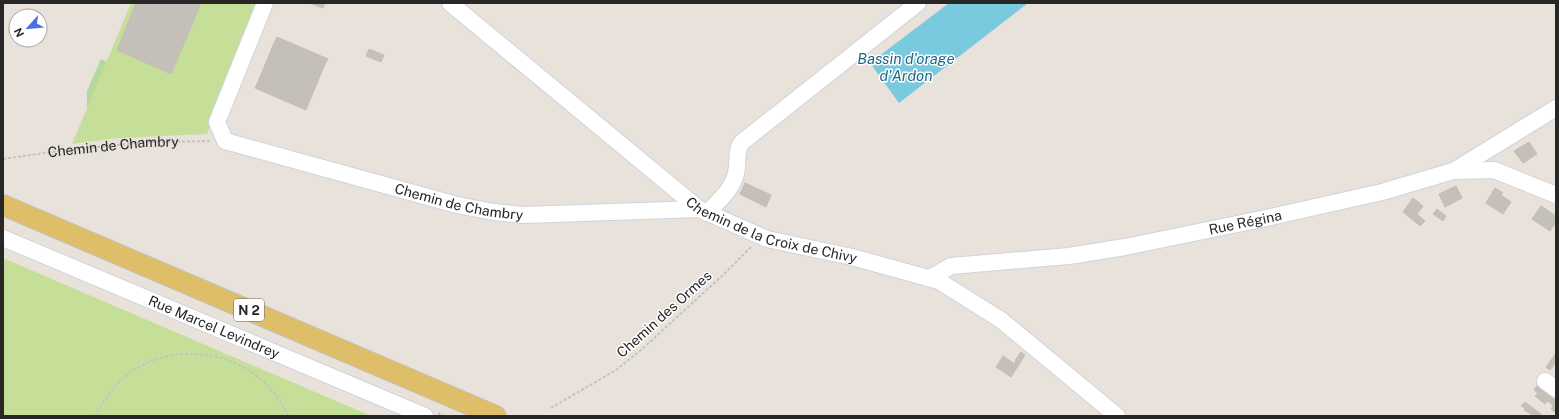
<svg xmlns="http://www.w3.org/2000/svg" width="1559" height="419" viewBox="0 0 1559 419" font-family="'Public Sans',sans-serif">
	<rect width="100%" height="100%" fill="#e8e2da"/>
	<!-- green -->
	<polygon fill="#b4d99d" points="101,59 117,67 87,121 87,91"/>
	<!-- pitch -->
	<g fill="#c5df99">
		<polygon points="131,3 257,3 207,134 118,138 72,144"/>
		<polygon points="3,258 371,416 3,416"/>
	</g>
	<!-- water -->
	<polygon fill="#79c9df" points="949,3 1028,3 899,103 870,63"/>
	<!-- building -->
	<g fill="#c4c0b9" stroke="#c3bdb5">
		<polygon points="136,3 201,3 171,74 117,50"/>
		<polygon points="310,3 325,3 323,8"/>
		<polygon points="277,37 328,59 325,64 274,43"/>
		<polygon points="274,43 280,44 262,86 257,84"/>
		<polygon points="280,44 320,62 303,103 262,86"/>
		<polygon points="369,49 384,55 381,62 366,56"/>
		<polygon points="320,62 325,64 308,105 303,103"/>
		<polygon points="257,84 308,105 306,110 255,88"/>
		<polygon points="1529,142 1537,154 1523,163 1514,151"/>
		<polygon points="745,183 771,195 766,207 740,194"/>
		<polygon points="1456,186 1462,198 1445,207 1439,194"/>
		<polygon points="1495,188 1503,193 1501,195 1511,202 1503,214 1486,203"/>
		<polygon points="1413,198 1423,206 1417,214 1425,221 1420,226 1403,212"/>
		<polygon points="1541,206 1556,216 1556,222 1550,231 1532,219"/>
		<polygon points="1437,209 1446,216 1443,221 1433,214"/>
		<polygon points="1021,352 1025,355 1011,377 996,367 1003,356 1015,364 1016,361 1015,360"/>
		<polygon points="1556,353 1556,362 1550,370 1546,367"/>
		<polygon points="1537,386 1541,389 1543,386 1553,393 1551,397 1554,399 1550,403 1547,401 1545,404 1535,396 1538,393 1534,390"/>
		<polygon points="1554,399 1556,401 1556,413 1551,409 1553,406 1550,403"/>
		<polygon points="1525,402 1541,414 1540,416 1534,416 1524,410 1525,408 1521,406"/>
	</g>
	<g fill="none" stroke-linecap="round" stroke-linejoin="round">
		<!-- minor casing -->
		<g stroke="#d0d3df" stroke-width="18">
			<g id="minor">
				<path id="s2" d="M265 3 217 122 225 141 457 205 494 212 523 215 699 209"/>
				<path id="s3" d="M450 3 699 209 767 239 852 257 939 281 1001 320 1117 416"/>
				<polyline points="1455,170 1556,108"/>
				<path d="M707 213C720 200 736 186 737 167 738 158 736 151 741 143L918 3"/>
				<path id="s4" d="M3 238 425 416"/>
				<path id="s5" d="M930 278 951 266 1069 256 1125 247 1271 217 1382 192 1453 171 1494 170 1556 195"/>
				<polyline points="1545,381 1556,389"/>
			</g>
		</g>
		<!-- major casing -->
		<g stroke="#c3c3c3" stroke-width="22">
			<polyline id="major" points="3,205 496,416"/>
		</g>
		<!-- path -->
		<g stroke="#c3c3c3" stroke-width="2" stroke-dasharray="3 2" stroke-linecap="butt">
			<path id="s1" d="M3 159 59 151 146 142 211 141"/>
			<polyline points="551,408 616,370 641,350 722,276 752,246"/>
			<polyline points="438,413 444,416"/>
			<path d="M95 416C105 397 118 380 137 368 190 337 263 358 288 416"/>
		</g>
		<!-- minor -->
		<use href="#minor" stroke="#fff" stroke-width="16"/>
		<!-- major -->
		<use href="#major" stroke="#dfbe69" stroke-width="20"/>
	</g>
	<g text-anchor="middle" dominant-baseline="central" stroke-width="3" stroke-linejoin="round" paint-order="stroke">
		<!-- shield labels -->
		<rect fill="#fff" stroke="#686868" stroke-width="1" x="234" y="299" width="30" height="22" rx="3"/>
		<g font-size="13" font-weight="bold" fill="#272727">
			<text x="249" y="310">N 2</text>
		</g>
		<!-- street labels -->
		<g font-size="14" fill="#272727" stroke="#fff">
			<text stroke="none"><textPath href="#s1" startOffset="111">Chemin de Chambry</textPath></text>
			<text stroke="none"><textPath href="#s2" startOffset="391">Chemin de Chambry</textPath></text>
			<text stroke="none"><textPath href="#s5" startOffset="322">Rue Régina</textPath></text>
			<text stroke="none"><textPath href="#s3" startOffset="399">Chemin de la Croix de Chivy</textPath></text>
			<text transform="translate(664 314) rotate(-42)">Chemin des Ormes</text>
			<text stroke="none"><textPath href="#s4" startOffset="229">Rue Marcel Levindrey</textPath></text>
		</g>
		<!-- water labels -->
		<g font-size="15" font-style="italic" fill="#1c6786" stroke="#fff">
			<text x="906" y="58">Bassin d'orage<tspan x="906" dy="17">d'Ardon</tspan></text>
		</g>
	</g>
	<!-- border -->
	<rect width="1559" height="419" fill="none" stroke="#272727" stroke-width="8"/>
	<!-- north arrow -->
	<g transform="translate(28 28) rotate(243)"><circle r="19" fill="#ffffff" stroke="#a9a9a9"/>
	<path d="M0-3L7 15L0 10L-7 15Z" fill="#4c6fe4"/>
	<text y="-6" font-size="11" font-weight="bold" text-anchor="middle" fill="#272727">N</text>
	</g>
</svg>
